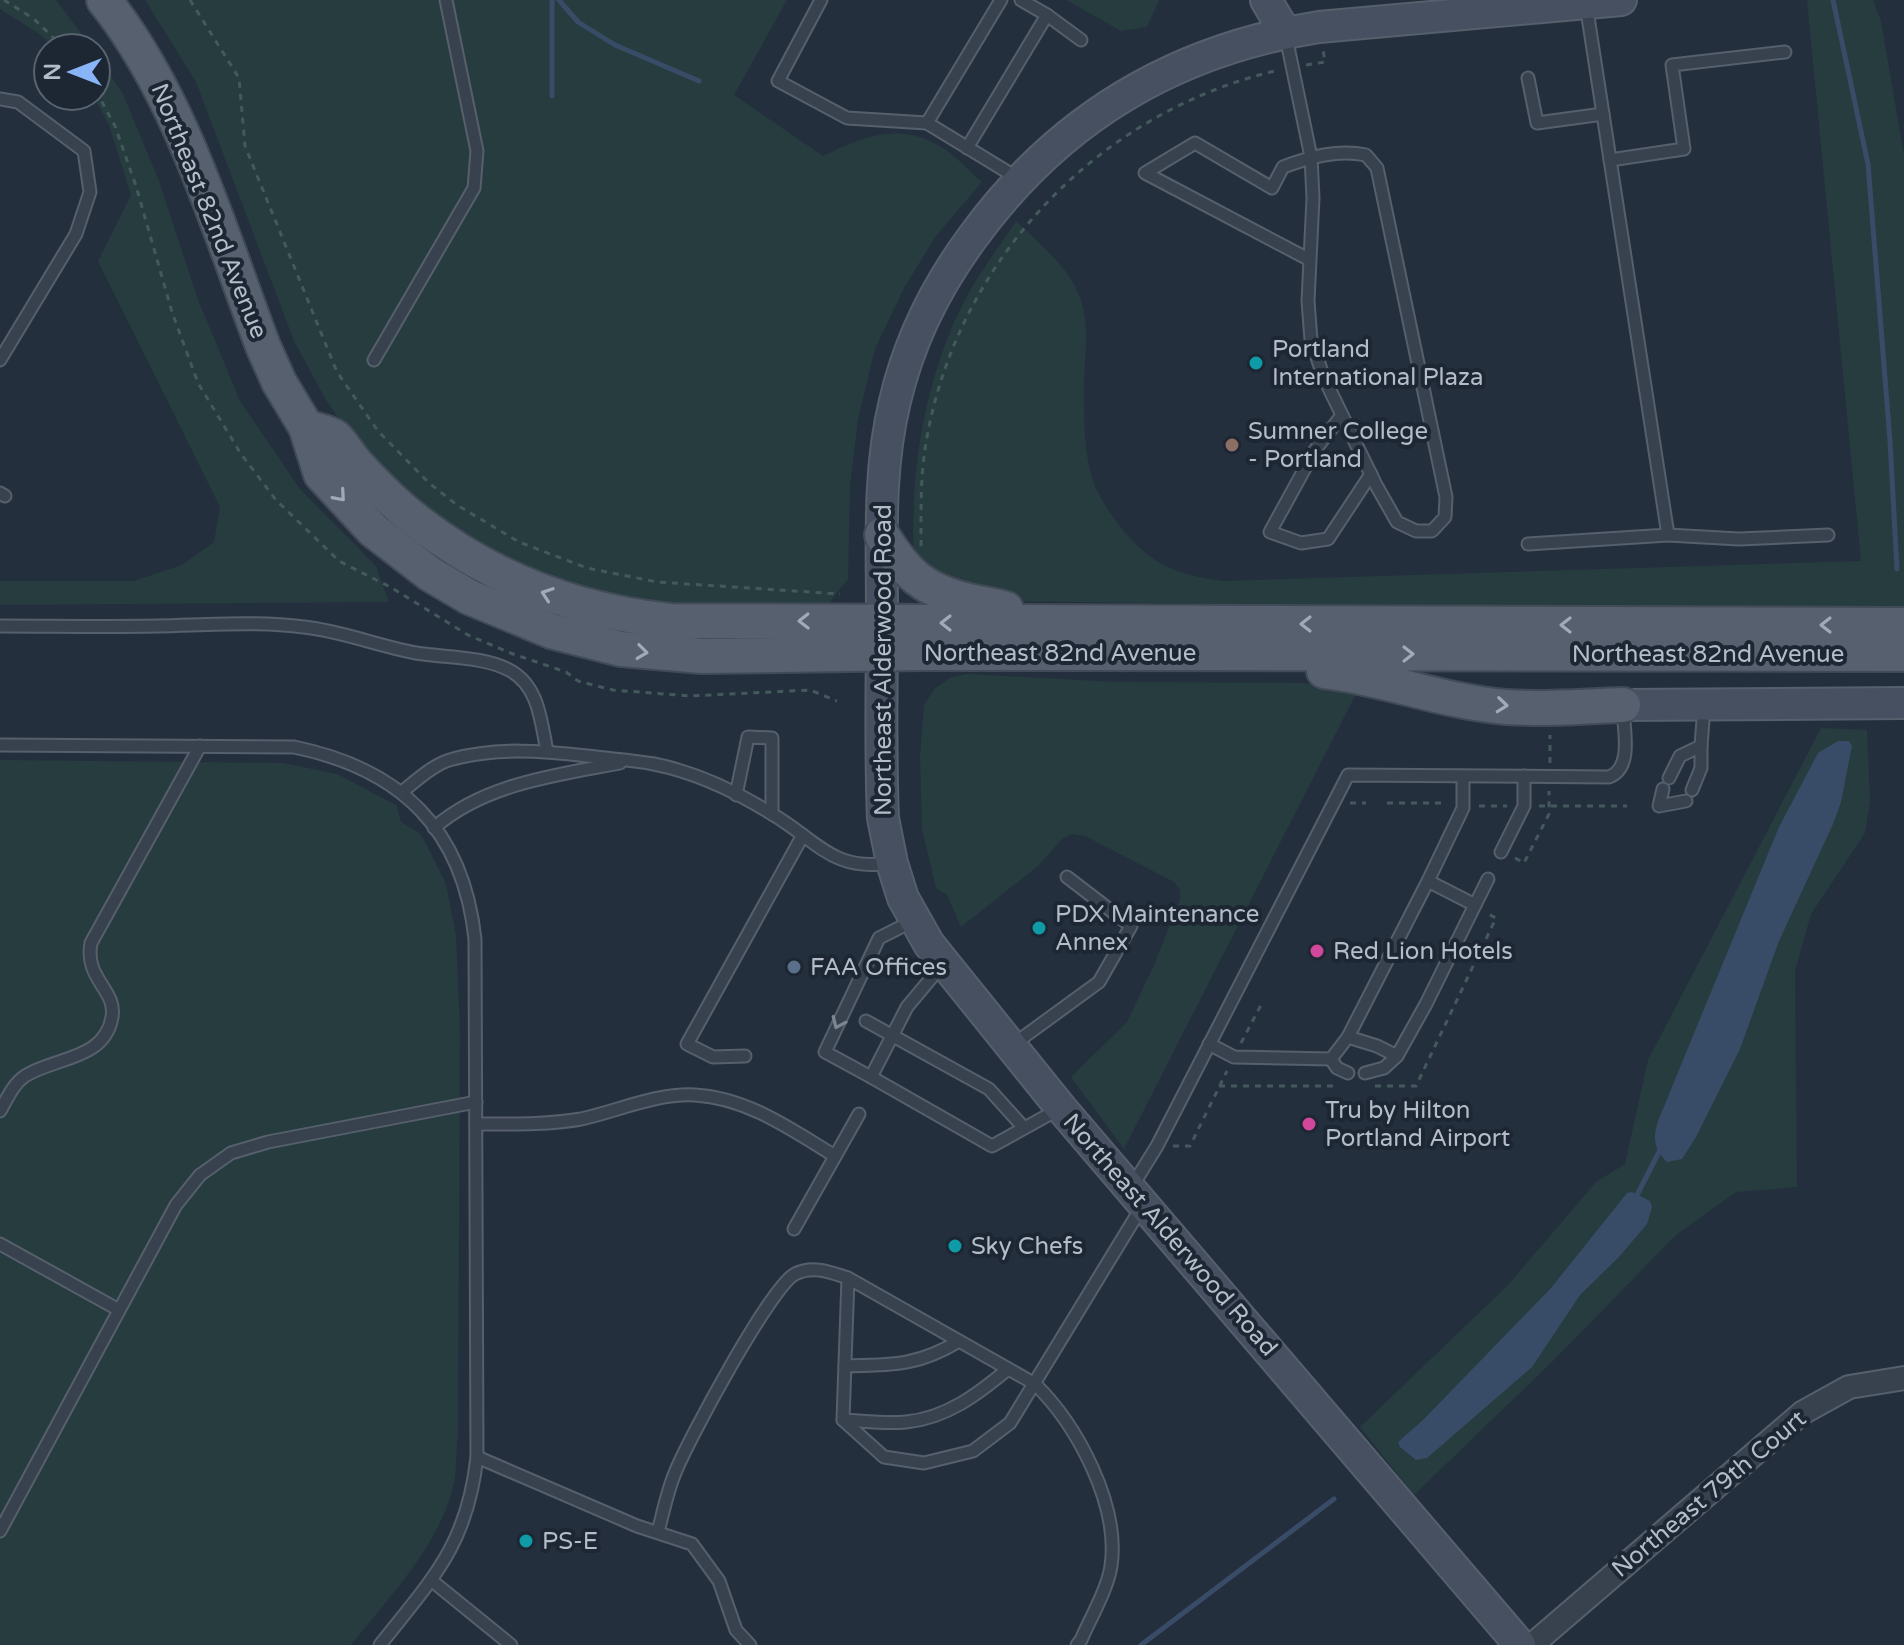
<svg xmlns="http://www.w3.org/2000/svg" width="1904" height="1645" viewBox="0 0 1904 1645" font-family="'Varela Round',sans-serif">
	<rect width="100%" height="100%" fill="#242f3e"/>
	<!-- green -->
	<g fill="#263c3f">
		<polygon points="0,0 56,0 92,48 53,48 41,35 0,9"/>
		<path d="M145 0H787L734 95 823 156C862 136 902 121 943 148 957 157 969 171 982 182L936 236 904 288 875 349 858 419 850 486 848 579 829 603 817 607 647 606 553 583 438 523 357 444 326 400 294 341 196 82Z"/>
		<polygon points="1066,0 1159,0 1147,27 1121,31"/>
		<path d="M1807 0H1873L1881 21 1904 155V607L1391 606 1000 601 962 592 914 559C909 467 927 362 975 282 988 261 1003 241 1016 221 1039 243 1067 265 1079 295 1090 321 1085 353 1084 380 1084 412 1083 447 1092 478 1097 494 1106 507 1116 521 1146 562 1174 575 1223 581L1861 561Z"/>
		<polygon points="96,54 123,94 159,181 197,297 240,401 300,489 376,566 389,602 0,605 0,581 134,581 182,565 214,542 220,507 98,261 131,195 109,125 93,96 96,96"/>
		<polygon points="969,674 1115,682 1301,683 1359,688 1124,1149 1071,1077 1127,1022 1154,965 1180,900 1180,890 1174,882 1085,836 1072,834 1062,839 1038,866 961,927 947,895 936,888 922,829 920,756 924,705 935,688 952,677"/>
		<polygon points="1821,728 1867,730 1870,801 1865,833 1811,914 1795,971 1797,1187 1736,1192 1676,1235 1553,1361 1414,1495 1360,1427 1507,1286 1596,1182 1625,1164 1648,1060"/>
		<path d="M0 760 283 763 337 774 396 805 401 822 421 834 446 884 456 935 460 1031 458 1431C456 1450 457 1470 453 1488 439 1545 387 1600 351 1645H0Z"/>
	</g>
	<!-- water -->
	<g fill="#394c67">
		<path d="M1838 741H1849L1852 746 1841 802 1833 824 1779 941 1740 1049 1696 1137 1682 1159 1667 1162C1644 1139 1659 1122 1669 1094L1779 827 1818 753Z"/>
		<polygon points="1632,1192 1650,1201 1652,1207 1647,1224 1619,1257 1580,1295 1532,1367 1427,1458 1416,1460 1400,1447 1398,1442 1423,1420 1551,1288 1627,1193"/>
	</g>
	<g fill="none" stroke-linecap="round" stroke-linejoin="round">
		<!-- stream -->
		<g stroke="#394c67" stroke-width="5">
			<polyline points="559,0 578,22 615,45 699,81"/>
			<polyline points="1833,0 1868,164 1890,441 1897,569"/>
			<polyline points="552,96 552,0"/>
			<polyline points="1635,1199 1661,1148"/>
			<polyline points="1141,1645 1334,1499"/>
		</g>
		<!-- lane casing -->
		<g stroke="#565f6c" stroke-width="15">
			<g id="lane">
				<polyline points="821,0 778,81 847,118 927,123"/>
				<polyline points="1001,0 927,123 1019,179"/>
				<polyline points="1047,15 1081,40"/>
				<path d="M1286 37 1311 157 1313 198 1308 301 1311 340 1324 378 1376 485 1397 522 1416 531H1432L1445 517 1446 497 1377 168 1366 155C1338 149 1310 157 1283 167L1272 188 1195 143 1145 173 1310 260"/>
				<polyline points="1528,78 1537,123 1603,114"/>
				<polyline points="0,99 18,102 84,151 90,192 76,234 0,360"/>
				<polyline points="967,148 1047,15 1021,0"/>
				<polyline points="1610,160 1684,149 1672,65 1785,52"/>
				<polyline points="374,360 474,188 477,151 446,0"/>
				<polyline points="1342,415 1315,450 1270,532 1301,543 1328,539 1371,474"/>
				<polyline points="0,493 5,496"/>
				<polyline points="1668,535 1739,539 1828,535"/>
				<polyline points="1528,544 1668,535 1586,4"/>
				<path d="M0 626C53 626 105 627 158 626 206 625 255 621 304 627 342 631 378 646 416 653 446 658 484 656 511 671 539 687 541 722 547 751"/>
				<path d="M0 745 294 747C401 769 463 829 475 939L477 1457C467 1546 432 1579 380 1645"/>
				<polyline points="1701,746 1704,707"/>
				<polyline points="1669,778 1680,756 1701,746 1701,768 1692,790"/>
				<polyline points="1663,789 1659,806 1686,801"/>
				<path d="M402 792C417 780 435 763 453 759 497 747 543 751 587 756 610 759 632 760 654 764 694 772 737 792 772 814 818 841 832 872 891 863"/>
				<polyline points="736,795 748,737 772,738 772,814"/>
				<path d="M434 828C484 784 556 775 620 763"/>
				<polyline points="1501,852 1524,806 1524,776"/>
				<polyline points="1428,881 1348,1037 1377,1046 1397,1056 1426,1004 1475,905 1428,881 1463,808 1463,776"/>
				<polyline points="1475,905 1488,879"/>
				<polyline points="943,964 907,1007 871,1077 992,1146 1059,1109"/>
				<polyline points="866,1021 989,1089 1024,1128"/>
				<polyline points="1014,1044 1099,982 1131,926 1067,877"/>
				<polyline points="1209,1044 1234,1057 1331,1059 1348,1037"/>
				<polyline points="745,1056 713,1057 687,1044 803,835"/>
				<polyline points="1331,1059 1337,1068 1348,1073"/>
				<polyline points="1365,1073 1384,1068 1397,1056"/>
				<polyline points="871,1077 825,1052 879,938 913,921"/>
				<path d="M0 1111C7 1099 13 1084 25 1076 55 1057 105 1060 112 1017 117 990 84 979 91 943L200 746"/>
				<path d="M476 1124C511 1124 546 1125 581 1119 618 1111 656 1093 695 1095 748 1098 792 1130 835 1156"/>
				<path d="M1131 1188 1157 1146 1348 775 1609 777C1633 768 1624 731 1623 710"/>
				<polyline points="794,1229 859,1114"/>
				<polyline points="0,1244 119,1310"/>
				<path d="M845 1366C892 1365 918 1366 959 1341"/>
				<path d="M843 1420C864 1421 885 1424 906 1422 947 1418 978 1394 1008 1369"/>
				<polyline points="477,1457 637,1526 692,1544 719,1581 736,1630 750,1645"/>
				<polyline points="0,1531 176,1205 200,1175 231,1153 268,1142 476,1102"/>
				<path d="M658 1532C663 1513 667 1492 675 1473 687 1442 771 1286 795 1274 813 1265 830 1272 848 1278"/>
				<polyline points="431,1580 511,1645"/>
				<path d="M1077 1645 1081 1640C1090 1619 1108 1588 1111 1566 1120 1505 1077 1425 1035 1384L848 1278 843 1420 884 1457 924 1463 973 1451 1010 1423 1143 1205"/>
			</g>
		</g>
		<!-- street casing -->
		<g stroke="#565f6c" stroke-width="26">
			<polyline id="street" points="1532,1645 1802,1413 1849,1387 1904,1378"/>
		</g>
		<!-- secondary casing -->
		<g stroke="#565f6c" stroke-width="34">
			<g id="secondary">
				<polyline points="1266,0 1285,32"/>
				<polyline points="1623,705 1904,703"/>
				<path d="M1520 1645 1061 1108 929 944 903 898 892 863 883 818C880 749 882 680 882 612 882 541 878 470 895 401 909 341 936 287 972 238 1059 118 1174 50 1319 27L1621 0"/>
			</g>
		</g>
		<!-- primary casing -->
		<g stroke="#414a57" stroke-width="38">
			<g id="primary">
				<path d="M104 0C182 98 219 230 263 346L279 382 306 427 321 474 373 530 430 574 469 597 551 631 621 649 702 656 924 653 1904 654"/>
				<path d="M306 427C314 430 328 432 335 437 342 443 348 454 354 461 369 478 385 494 402 509 479 574 571 611 671 621L1904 625"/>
				<path d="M882 535C906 574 923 590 969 601 981 604 994 605 1006 609"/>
				<path d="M1324 671C1385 678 1444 702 1506 707 1544 710 1584 706 1623 705"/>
			</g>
		</g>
		<!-- path -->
		<g stroke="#44595c" stroke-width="3" stroke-dasharray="6 6" stroke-linecap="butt">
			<polyline points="4,0 34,19 64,48"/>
			<polyline points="190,0 239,78 245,146 337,372 378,431 429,483 457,505 519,542 587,568 657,582 840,594"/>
			<polyline points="1306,65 1325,62 1323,49"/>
			<polyline points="96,91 115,126 136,186 172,312 198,383 241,454 276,500 339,561 392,588 468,635 513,654 566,672 578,681 613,690 690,696 810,690 837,701"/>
			<path d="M921 546C921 508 920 470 928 432 962 254 1103 110 1279 70"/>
			<polyline points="1550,763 1550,735"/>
			<polyline points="1350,803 1366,803"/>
			<polyline points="1387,803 1447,803"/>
			<polyline points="1479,806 1507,806"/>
			<polyline points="1539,806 1627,806"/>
			<polyline points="1515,858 1524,863 1549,814 1549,791"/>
			<polyline points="1241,1043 1261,1005"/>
			<polyline points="1219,1086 1339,1086"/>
			<polyline points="1375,1086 1416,1086 1496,918 1488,914"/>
			<polyline points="1173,1146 1190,1146 1227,1071"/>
		</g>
		<!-- lane -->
		<use href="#lane" stroke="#38414e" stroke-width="11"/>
		<!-- street -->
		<use href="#street" stroke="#38414e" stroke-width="22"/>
		<!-- secondary -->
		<use href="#secondary" stroke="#465061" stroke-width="30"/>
		<!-- primary -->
		<use href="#primary" stroke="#56606e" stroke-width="34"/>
	</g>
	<!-- one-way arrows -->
	<defs><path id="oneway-chevron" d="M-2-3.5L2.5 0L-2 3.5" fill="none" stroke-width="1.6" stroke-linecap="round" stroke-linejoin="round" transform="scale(2)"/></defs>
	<g stroke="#a1aab7">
		<use href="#oneway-chevron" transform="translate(340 496) rotate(49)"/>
		<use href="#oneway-chevron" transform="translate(547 594) rotate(-161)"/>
		<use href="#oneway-chevron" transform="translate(804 621) rotate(179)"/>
		<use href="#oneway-chevron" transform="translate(946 623) rotate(-180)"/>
		<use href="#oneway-chevron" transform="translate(1306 624) rotate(-180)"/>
		<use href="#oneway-chevron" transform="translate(1566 625) rotate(-180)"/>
		<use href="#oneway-chevron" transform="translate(1826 625) rotate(-180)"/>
		<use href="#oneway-chevron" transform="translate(642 652) rotate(7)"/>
		<use href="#oneway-chevron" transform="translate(1408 654)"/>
		<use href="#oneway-chevron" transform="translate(1502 705) rotate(6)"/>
	</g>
	<use stroke="#7c8592" href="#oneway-chevron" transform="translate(838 1023) rotate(114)"/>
	<!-- markers -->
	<g fill="#0f9aa8" stroke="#1d2633" stroke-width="3">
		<circle cx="1256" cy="363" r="8"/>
		<circle cx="1039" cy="928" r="8"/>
		<circle cx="955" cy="1246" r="8"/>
		<circle cx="526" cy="1541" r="8"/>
	</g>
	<circle fill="#8d6e63" stroke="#1d2633" stroke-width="3" cx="1232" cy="445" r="8"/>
	<g fill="#d1479c" stroke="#1d2633" stroke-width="3">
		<circle cx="1317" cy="951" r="8"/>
		<circle cx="1309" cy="1124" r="8"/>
	</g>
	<circle fill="#5c6f8a" stroke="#1d2633" stroke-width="3" cx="794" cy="967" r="8"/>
	<g text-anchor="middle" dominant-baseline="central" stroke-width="8" stroke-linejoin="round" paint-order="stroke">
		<!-- street labels -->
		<g font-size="24" fill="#b4bcc9" stroke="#1d2633">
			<text transform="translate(209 211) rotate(68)">Northeast 82nd Avenue</text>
			<text x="1060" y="653">Northeast 82nd Avenue</text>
			<text x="1708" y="654">Northeast 82nd Avenue</text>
			<text transform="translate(883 660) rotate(-90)">Northeast Alderwood Road</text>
			<text transform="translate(1170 1235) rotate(49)">Northeast Alderwood Road</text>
			<text transform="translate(1709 1494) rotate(-40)">Northeast 79th Court</text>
		</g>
		<!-- poi labels -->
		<g font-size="24" fill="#b4bcc9" stroke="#1d2633" text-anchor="start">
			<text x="1272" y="349">Portland<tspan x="1272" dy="28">International Plaza</tspan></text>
			<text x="1248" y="431">Sumner College<tspan x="1248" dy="28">- Portland</tspan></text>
			<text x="1055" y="914">PDX Maintenance<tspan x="1055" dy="28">Annex</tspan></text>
			<text x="1333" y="951">Red Lion Hotels</text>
			<text x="810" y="967">FAA Offices</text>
			<text x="1325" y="1110">Tru by Hilton<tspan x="1325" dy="28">Portland Airport</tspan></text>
			<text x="971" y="1246">Sky Chefs</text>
			<text x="542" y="1541">PS-E</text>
		</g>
	</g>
	<!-- north arrow -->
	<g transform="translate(72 72) rotate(270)"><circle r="38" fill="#1d2633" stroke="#59626f" stroke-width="2"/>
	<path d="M0-6L14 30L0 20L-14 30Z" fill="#8ab4f8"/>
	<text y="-12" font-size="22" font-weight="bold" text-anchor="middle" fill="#b4bcc9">N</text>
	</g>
</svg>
